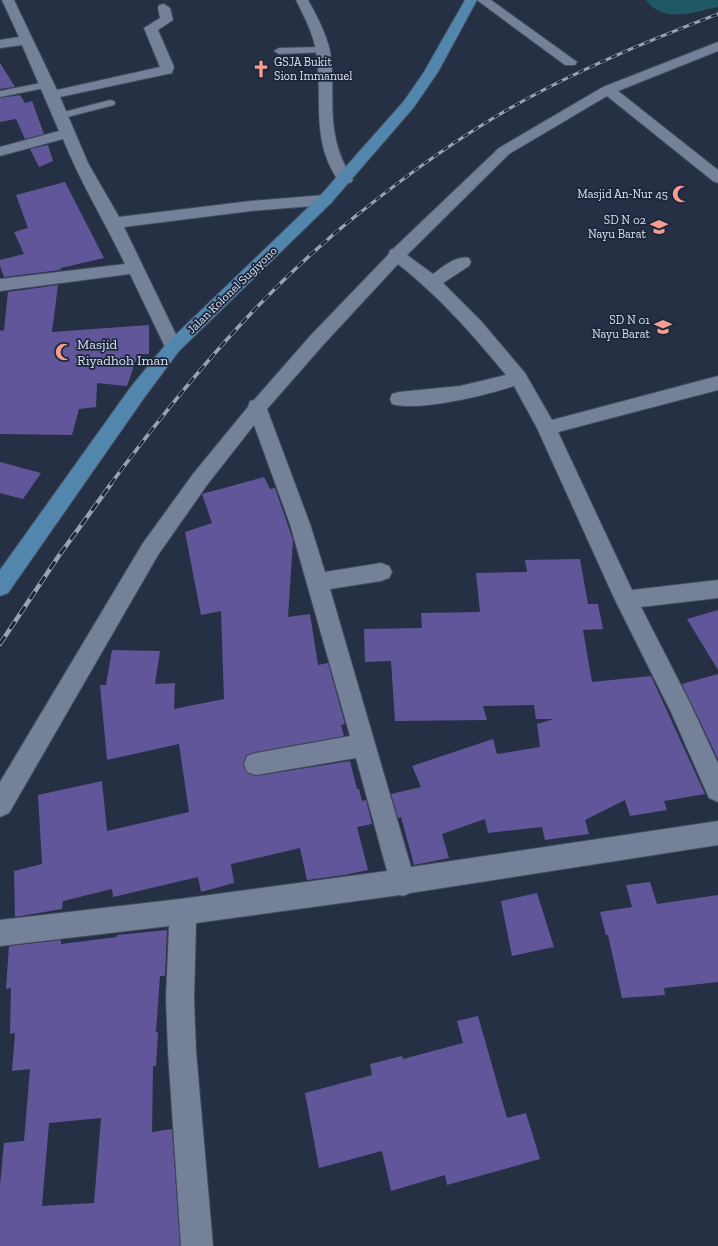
<svg xmlns="http://www.w3.org/2000/svg" width="718" height="1246" viewBox="0 0 718 1246" font-family="'Zilla Slab',serif">
	<rect width="100%" height="100%" fill="#263045"/>
	<g fill="none" stroke-linecap="round" stroke-linejoin="round">
		<!-- river -->
		<path fill="#1e5865" fill-rule="evenodd" d="M646 0H718V7C695 12 663 24 646 0Z"/>
	</g>
	<!-- building -->
	<g fill="#615699" fill-rule="evenodd">
		<polygon points="0,63 15,87 0,89"/>
		<polygon points="20,95 25,103 32,101 44,134 25,139 16,119 0,122 0,98"/>
		<polygon points="48,145 53,161 39,167 30,149"/>
		<polygon points="65,182 104,258 61,268 60,270 4,277 0,266 0,260 24,254 14,232 28,228 16,195"/>
		<polygon points="58,285 52,332 149,325 149,354 138,354 127,386 97,383 96,407 79,409 72,435 0,434 0,331 4,330 8,292"/>
		<polygon points="0,462 41,473 23,499 0,493"/>
		<polygon points="264,477 270,489 275,488 293,540 288,617 310,614 318,665 328,663 345,724 341,725 344,736 256,752 246,755 243,765 247,773 256,776 350,761 357,789 359,789 362,801 366,800 372,824 357,827 368,870 344,875 307,880 300,848 231,864 234,883 201,892 198,877 113,897 112,889 63,901 62,909 15,917 14,871 42,864 38,795 102,781 107,831 189,812 179,744 107,760 100,685 106,685 112,650 160,651 155,684 175,683 174,709 224,699 221,611 201,615 185,532 212,523 202,494"/>
		<polygon points="580,559 588,604 598,604 603,629 583,630 592,682 651,676 705,794 664,801 667,810 630,816 625,800 585,820 589,834 545,840 542,827 488,833 485,819 442,834 449,858 414,865 401,817 398,818 391,794 421,787 412,766 493,739 497,754 540,747 537,724 554,719 536,719 534,705 483,706 487,720 395,721 391,661 365,662 364,629 422,628 421,613 480,612 476,573 527,572 525,560"/>
		<polygon points="718,610 718,670 687,619"/>
		<polygon points="718,674 718,759 682,684"/>
		<polygon points="650,882 657,904 718,895 718,982 664,988 665,995 622,998 608,935 606,935 600,912 632,907 626,885"/>
		<polygon points="537,893 554,947 512,956 501,901"/>
		<path d="M167 930 165 976H160L156 1032H158L156 1066H153L152 1132 172 1129 180 1246H0V1186L4 1143 24 1141 30 1069 12 1071 15 1033 10 1034 11 988 6 989 9 946 61 940V944L117 937V935ZM101 1118 94 1203 42 1206 49 1123Z"/>
		<polygon points="478,1016 507,1118 526,1113 540,1159 447,1185 445,1175 391,1191 382,1151 319,1168 305,1093 372,1075 370,1064 402,1056 403,1059 463,1043 457,1021"/>
	</g>
	<g fill="none" stroke-linecap="round" stroke-linejoin="round">
		<!-- service casing -->
		<g stroke="#434c5e" stroke-width="2">
			<g id="service">
				<polygon points="322,47 326,48 327,50 326,52 279,54 274,51 279,48"/>
				<polygon points="46,82 51,85 50,87 0,97 0,91"/>
				<polygon points="110,100 114,101 115,103 114,105 60,119 54,116 56,114"/>
			</g>
		</g>
		<!-- minor casing -->
		<g stroke="#434c5e" stroke-width="2">
			<g id="minor">
				<path d="M2 0H14L57 90 160 67 144 28 160 18 158 8 159 5 164 4 170 8 173 20 158 30 174 67 172 73 60 97 88 163 119 217 251 201 325 195 331 197 333 200 331 203 325 205 251 211 124 227 182 347 179 351 173 353 167 351 130 274 0 291V279L125 264C105 222 80 182 63 139L0 156V147L59 131 22 45 0 48V40L19 37Z"/>
				<path d="M296 0H308C317 16 326 33 330 51 335 81 329 111 336 140 339 155 346 168 353 180L350 183H340C309 140 324 99 316 51 313 33 304 16 296 0Z"/>
				<polygon points="477,0 491,0 577,62 575,65 565,65"/>
				<path d="M718 42V51L618 91 718 170V183L713 181 607 96 509 154 407 255 433 274C443 267 456 255 469 258L471 262 469 266 443 283 481 321 525 373 552 420 718 376V390L558 432 632 590 718 580V598L641 607 688 699 718 763V802L709 798 671 712 615 600 537 428 514 386C487 395 419 412 392 404L390 399 392 394 399 392 460 386 506 375C473 335 440 297 398 264L324 344 267 409 310 524 325 572 381 563 389 566 392 572 389 578 381 581 330 589 411 867 718 821V845L410 893 403 896 400 895 196 923 194 999 196 1051 213 1246H181L168 1051 166 999 169 926 0 946V920L180 899 387 871 356 758 256 775 247 772 244 764 247 756 256 753 350 736 290 524 254 425 207 485 158 555 9 813 0 817V782L143 543 193 474 248 407 250 401 254 400 311 335 388 255 390 250 393 249 499 148 603 87Z"/>
			</g>
		</g>
		<!-- primary casing -->
		<g stroke="#434c5e" stroke-width="2">
			<polygon id="primary" points="465,0 477,0 438,72 414,107 331,203 179,351 144,398 8,593 0,596 0,570 130,388 167,343 319,197 404,101 424,72"/>
		</g>
		<!-- service -->
		<use href="#service" fill="#748199" fill-rule="evenodd"/>
		<!-- minor -->
		<use href="#minor" fill="#748199" fill-rule="evenodd"/>
		<!-- primary -->
		<use href="#primary" fill="#5386ac" fill-rule="evenodd"/>
		<!-- rail-far2 casing -->
		<g stroke="#99a2b2" stroke-width="3">
			<path id="rail-far2" d="M357 215C409 173 463 134 521 102 584 67 651 40 718 14"/>
		</g>
		<!-- rail-far1 casing -->
		<g stroke="#99a2b2" stroke-width="3.5">
			<path id="rail-far1" d="M110 485C183 386 262 291 358 214"/>
		</g>
		<!-- rail casing -->
		<g stroke="#99a2b2" stroke-width="4.5">
			<polyline id="rail" points="0,644 58,557 111,484"/>
		</g>
		<!-- rail-far2 -->
		<use href="#rail-far2" stroke="#1c263a" stroke-width="2" stroke-dasharray="6" stroke-linecap="butt"/>
		<!-- rail-far1 -->
		<use href="#rail-far1" stroke="#1c263a" stroke-width="2.5" stroke-dasharray="8" stroke-linecap="butt"/>
		<!-- rail -->
		<use href="#rail" stroke="#1c263a" stroke-width="3" stroke-dasharray="9" stroke-linecap="butt"/>
	</g>
	<!-- icons -->
	<defs>
		<g id="church-bare" transform="scale(1.38)"><path d="M-1.2-6h2.4v3.5h3.3v2.4h-3.3V6h-2.4V-.1h-3.3v-2.4h3.3Z" fill="#f59d8e" stroke="#1c263a" stroke-width="2.5" paint-order="stroke"/></g>
		<g id="mosque-bare" transform="scale(1.38)"><path d="M3.5-4.9A6 6 0 1 0 3.5 4.9A5 5 0 1 1 3.5-4.9Z" fill="#f59d8e" stroke="#1c263a" stroke-width="2.5" paint-order="stroke"/></g>
		<g id="school-bare" transform="scale(1.38)"><path d="M0-5L7-2L0 1L-7-2ZM-4 1L0 2.5L4 1V4Q0 6-4 4Z" fill="#f59d8e" stroke="#1c263a" stroke-width="2.5" paint-order="stroke"/></g>
	</defs>
	<g fill-rule="evenodd">
		<use href="#church-bare" x="261" y="69"/>
		<use href="#mosque-bare" x="681" y="194"/>
		<use href="#school-bare" x="659" y="227"/>
		<use href="#school-bare" x="663" y="327"/>
		<use href="#mosque-bare" x="64" y="352"/>
	</g>
	<g text-anchor="middle" dominant-baseline="central" stroke-width="3.5" stroke-linejoin="round" paint-order="stroke">
		<!-- far-poi labels -->
		<g font-size="12" fill="#dbe2f0" stroke="#1c263a" text-anchor="end">
			<text x="274" y="62" text-anchor="start">GSJA Bukit<tspan x="274" dy="14">Sion Immanuel</tspan></text>
			<text x="668" y="194">Masjid An-Nur 45</text>
			<text x="646" y="220">SD N 02<tspan x="646" dy="14">Nayu Barat</tspan></text>
			<text x="650" y="320">SD N 01<tspan x="650" dy="14">Nayu Barat</tspan></text>
		</g>
		<!-- far-street labels -->
		<g font-size="12" fill="#dbe2f0" stroke="#1c263a">
			<text transform="translate(232 290) rotate(-44)">Jalan Kolonel Sugiyono</text>
		</g>
		<!-- poi labels -->
		<g font-size="14" fill="#dbe2f0" stroke="#1c263a" text-anchor="start">
			<text x="77" y="344">Masjid<tspan x="77" dy="16">Riyadhoh Iman</tspan></text>
		</g>
	</g>
</svg>
